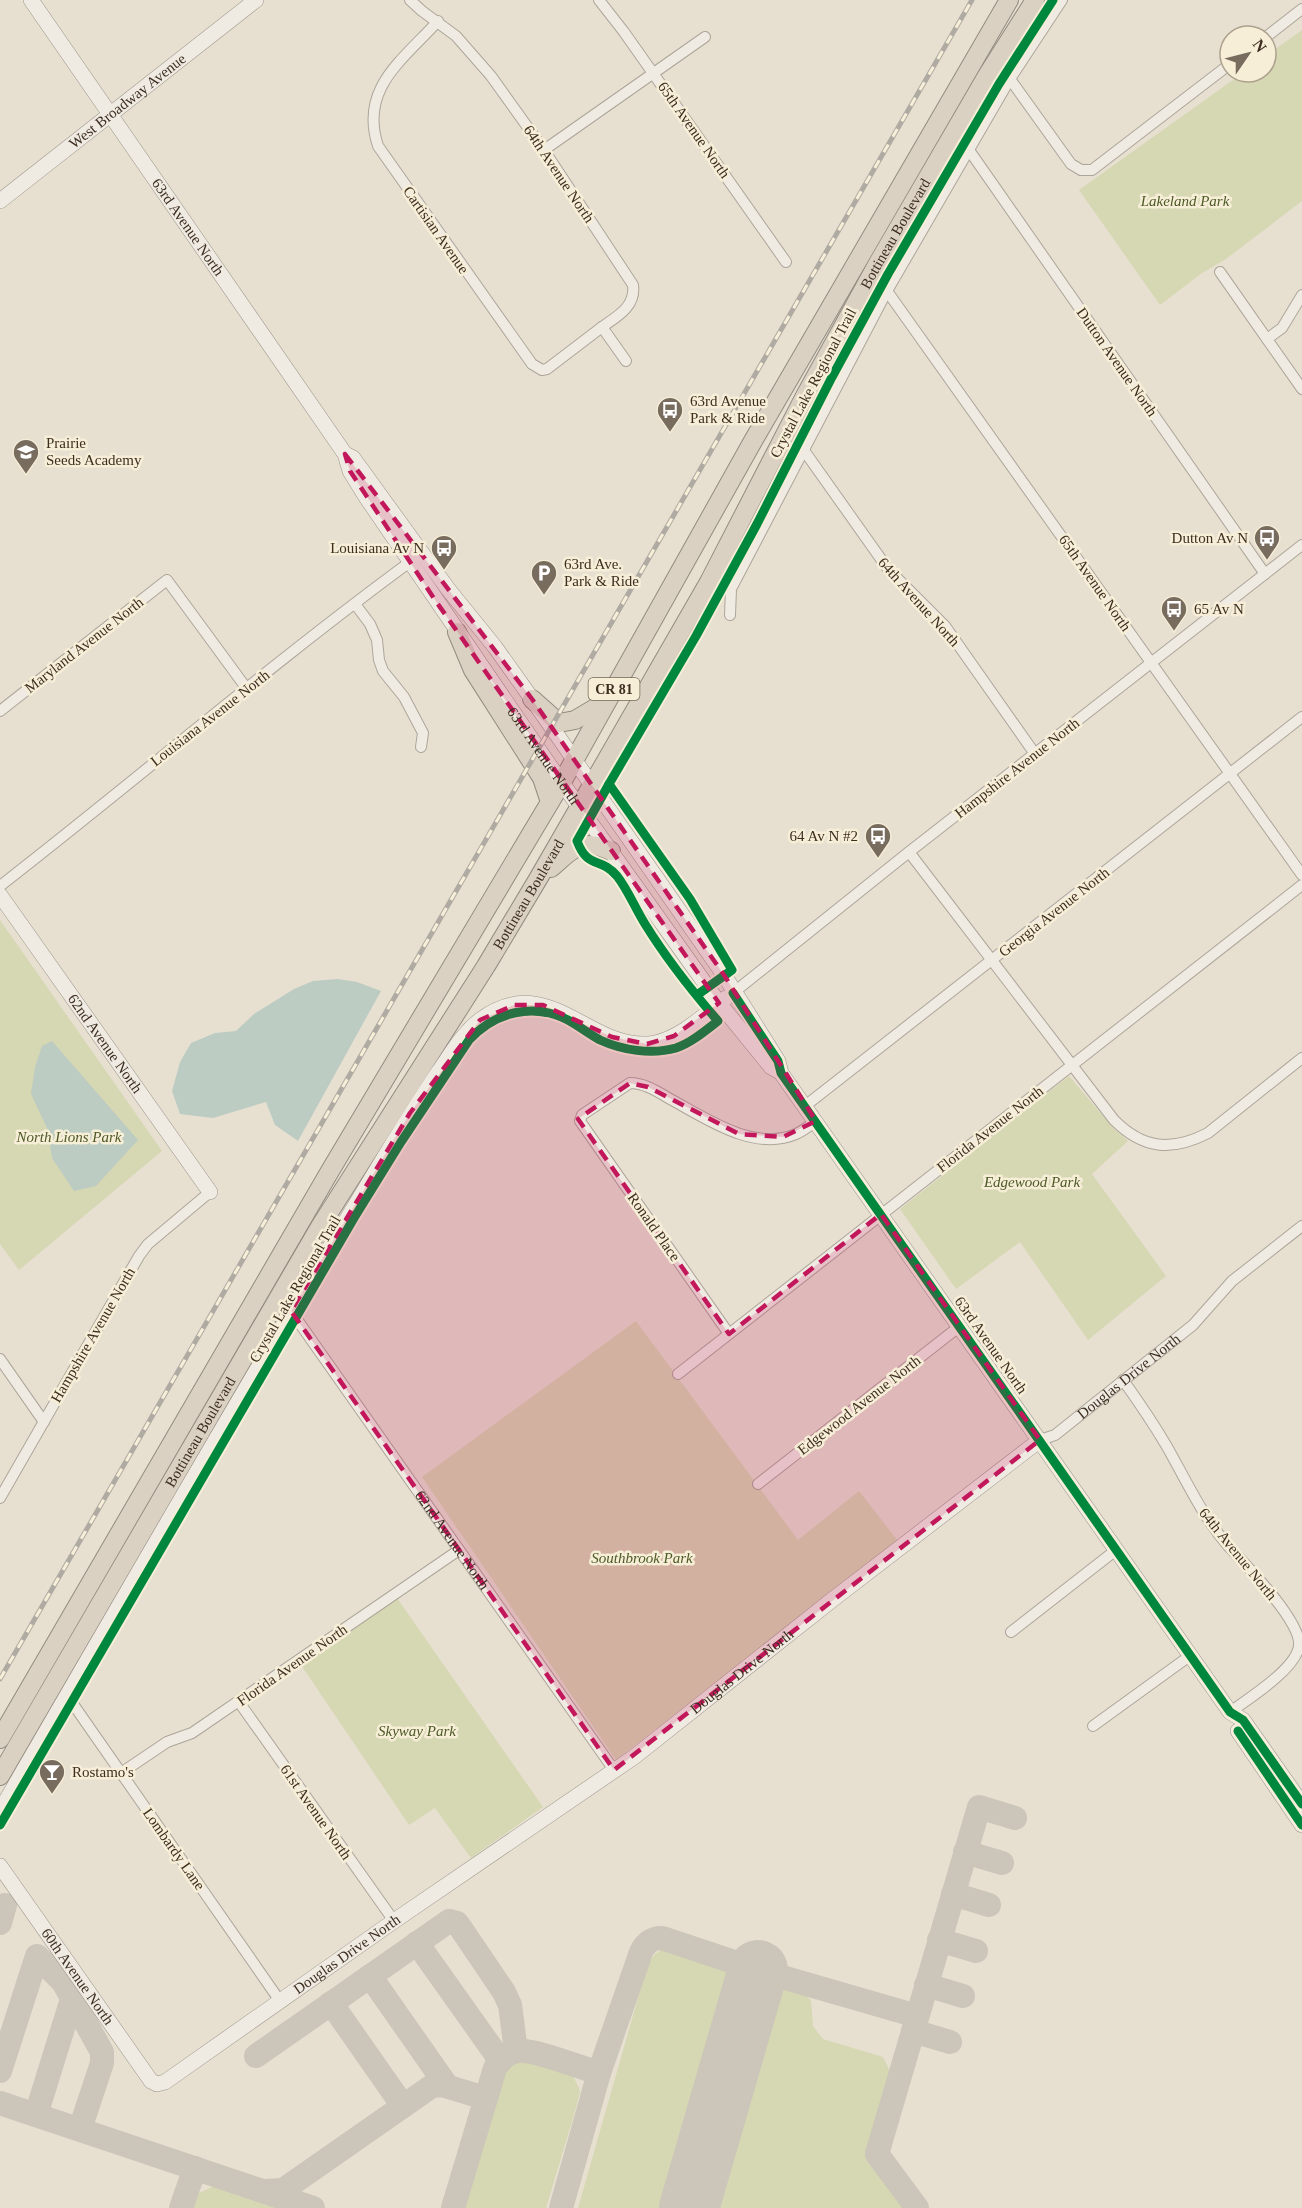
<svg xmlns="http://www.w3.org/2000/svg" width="1302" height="2208" viewBox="0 0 1302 2208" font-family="'Times New Roman',serif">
	<rect width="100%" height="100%" fill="#e7e0d1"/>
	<!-- green -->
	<g fill="#d6d7b3">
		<polygon points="1302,30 1302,201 1226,259 1202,273 1160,305 1079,190 1244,72 1266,72 1266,56"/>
		<polygon points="0,920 162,1151 19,1270 0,1244"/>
		<polygon points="1069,1076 1114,1129 1128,1141 1092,1174 1166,1276 1088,1340 1020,1242 956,1289 900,1209"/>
		<polygon points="636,1321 798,1540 859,1491 898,1541 616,1760 422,1477"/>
		<polygon points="397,1598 543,1807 471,1858 435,1808 409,1825 301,1665"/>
		<path d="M661 1950H672L726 1968 735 1983 671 2208H578L644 1977C648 1965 650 1956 661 1950Z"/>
		<polygon points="781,1985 804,1992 811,2001 813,2026 823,2039 883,2057 890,2071 869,2144 878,2168 907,2208 707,2208 769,1995"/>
		<polygon points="521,2058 564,2071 573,2076 579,2088 580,2092 574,2115 546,2208 461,2208 502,2070 508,2064"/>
		<polygon points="216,2185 285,2208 188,2208 191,2197"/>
	</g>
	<!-- water -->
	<g fill="#bcccc2">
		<polygon points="338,979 357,982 381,991 298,1141 275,1125 266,1102 213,1118 180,1114 172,1091 180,1062 191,1043 215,1033 236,1031 254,1014 294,989 313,981"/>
		<polygon points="52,1041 138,1140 96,1186 74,1191 52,1158 48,1130 31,1094 35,1067 42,1046"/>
	</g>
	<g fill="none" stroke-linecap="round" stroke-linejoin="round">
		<!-- taxiway -->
		<g stroke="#cbc5ba" stroke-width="24">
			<polyline points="965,1852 1002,1863"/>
			<polyline points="953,1894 989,1905"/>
			<polyline points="0,1923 5,1905"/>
			<polyline points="939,1940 976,1951"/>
			<polyline points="417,1943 500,2060"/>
			<polyline points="370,1976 447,2086"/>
			<polyline points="926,1985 963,1996"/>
			<polyline points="331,2003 403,2106"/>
			<polyline points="913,2031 950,2042"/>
			<polyline points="256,2056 449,1921 457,1923 462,1930 504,1992 510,2005 516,2051"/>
			<polyline points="0,2071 37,1956 63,1982 102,2052 102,2063 80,2129"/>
			<polyline points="0,2103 313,2208"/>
			<polyline points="36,2115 72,1999"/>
			<polyline points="265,2191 283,2190 432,2086 442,2085 485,2098"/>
			<polyline points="181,2208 195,2168"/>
			<path d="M453 2208 495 2068C500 2060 507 2053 517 2051 533 2048 581 2068 599 2073"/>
			<path d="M561 2208 599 2073 641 1952C646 1942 652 1938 662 1938L758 1970 917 2016"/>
			<polyline points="917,2208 877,2154 979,1807 1015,1818"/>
		</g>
		<!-- runway -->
		<polyline stroke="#cbc5ba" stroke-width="60" points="689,2208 758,1970"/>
		<!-- street casing -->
		<g stroke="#ada599" stroke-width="12">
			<g id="street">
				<path d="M410 0 422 11 456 36 491 76 544 150 633 285C636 306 618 316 602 327L626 361"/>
				<polyline points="599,0 624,32 786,262"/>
				<path d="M438 21C403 60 359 88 378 146L532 364 542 370 547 369 602 327"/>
				<polyline points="1266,37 1302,9"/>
				<polyline points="1010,79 1071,164 1081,170 1092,170 1230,64"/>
				<polyline points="544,150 705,37"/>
				<polyline points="969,150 1265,574"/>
				<polyline points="1220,272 1302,389"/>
				<polyline points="887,291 1302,875"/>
				<polyline points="1267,339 1282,328 1302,295"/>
				<polyline points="803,449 888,569 945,626 1035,754"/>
				<polyline points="355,604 370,624 377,640 379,660 383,671 404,697 423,733 421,747"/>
				<polyline points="730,615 731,589 887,291 1010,79 1062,0"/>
				<polyline points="0,711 167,580 247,689"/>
				<path d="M909 852 1114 1120C1143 1149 1171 1152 1208 1133L1302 1058"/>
				<path d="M0 886C139 778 272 663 414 559"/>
				<polyline points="733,993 909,852 1302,545"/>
				<polyline points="805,1106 1302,717"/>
				<path id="s1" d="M291 1311 614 1770"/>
				<path d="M729 1334 580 1121 582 1115 630 1083C645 1083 658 1092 672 1100 707 1119 754 1152 796 1134 803 1131 809 1126 816 1121"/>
				<polyline points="0,1359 44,1422"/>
				<polyline points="678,1374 1302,885"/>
				<path d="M1123 1380C1138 1401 1153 1423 1166 1445 1186 1480 1202 1516 1229 1547 1246 1565 1302 1622 1299 1646 1296 1669 1248 1699 1230 1712"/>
				<path id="s2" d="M1040 1440 1055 1435 1193 1325 1232 1281 1302 1226"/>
				<polyline points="758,1484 960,1326"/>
				<polyline points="0,1498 139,1256 148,1244 210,1192"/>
				<polyline points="1011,1632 1116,1550"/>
				<polyline points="65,1699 73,1704 280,2001"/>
				<polyline points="239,1702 394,1921"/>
				<polyline points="1093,1726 1191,1655"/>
				<polyline points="121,1773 167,1742 192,1733 459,1550"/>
			</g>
		</g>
		<!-- secondary casing -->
		<g stroke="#9c958a" stroke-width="16">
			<g id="secondary">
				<path id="s3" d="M31 0 345 454 350 471 366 497 550 766 719 1003 771 1067 780 1072"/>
				<path id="s4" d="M0 201 256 0"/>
				<polyline points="345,454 353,458 448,589 495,647 532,699 724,975 778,1061 781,1073 1230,1712 1243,1720 1302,1804"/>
				<path id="s5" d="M0 895 210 1192"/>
				<polyline points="1238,1731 1302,1825"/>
				<path d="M0 1811C117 1610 232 1408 353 1209 381 1163 408 1116 439 1071 451 1054 463 1033 480 1020 550 968 591 1055 655 1043 682 1037 704 1015 726 998"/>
				<path id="s6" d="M0 1866 151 2081 157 2084 165 2082 394 1921 634 1757 832 1600 1040 1440"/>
			</g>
		</g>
		<!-- highway casing -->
		<g stroke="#928b80" stroke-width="20">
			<g id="highway">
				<polyline points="457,632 473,670 542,778 550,802"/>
				<polyline points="532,699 559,723 575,720 607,701"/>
				<path d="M551 868C573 849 580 837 611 851"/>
				<polyline points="0,1739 330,1171 562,782 753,441 1009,0"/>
				<path id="s7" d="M0 1776 321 1225 486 966 538 879 709 582 806 394 878 263 988 74 1035 0"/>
			</g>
		</g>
		<!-- street -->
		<use href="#street" stroke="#efebe3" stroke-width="10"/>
		<!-- secondary -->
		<use href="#secondary" stroke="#efebe3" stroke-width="15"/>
		<!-- highway -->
		<use href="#highway" stroke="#dad1c2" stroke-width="18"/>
		<!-- rail casing -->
		<g stroke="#afaaa2" stroke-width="5">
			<polyline id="rail" points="0,1679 972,0"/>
		</g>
		<!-- rail -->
		<use href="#rail" stroke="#f7eed8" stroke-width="3" stroke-dasharray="9" stroke-linecap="butt"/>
		<!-- cycleway casing -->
		<g stroke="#f7eed8" stroke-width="13">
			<g id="cycleway">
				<polyline points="733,993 778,1061 781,1073 1230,1712 1243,1720 1302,1804"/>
				<polyline points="697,995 732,970 690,899 609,784 696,636 757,524 832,377 888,274 999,84 1053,0"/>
				<polyline points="1238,1731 1302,1825"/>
				<path d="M0 1825 354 1218 401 1142 469 1040C495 1012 533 1002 568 1020 579 1026 589 1034 600 1040 622 1050 651 1055 676 1048 691 1043 705 1031 718 1021 692 991 666 958 645 924 635 908 628 890 617 876 600 856 588 870 577 841L609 784"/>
			</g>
		</g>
		<!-- cycleway -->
		<use href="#cycleway" stroke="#00873e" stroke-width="9"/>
	</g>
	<!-- marked area -->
	<path fill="#c2185b" fill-opacity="0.2" stroke="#c2185b" stroke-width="4.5" stroke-dasharray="12 8" stroke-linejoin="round" d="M345 454 532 699 724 975 816 1121 783 1137 739 1134 648 1087 630 1083 578 1119 729 1334 881 1214 1040 1440 614 1770 291 1311 410 1113 480 1020 514 1005H543L612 1037 647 1044 674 1036 719 1003 435 600 350 471Z"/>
	<!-- icons -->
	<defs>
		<g id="bus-pin" transform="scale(1.35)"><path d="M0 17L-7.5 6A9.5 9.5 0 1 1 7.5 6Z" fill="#786c5e" stroke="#f7eed8"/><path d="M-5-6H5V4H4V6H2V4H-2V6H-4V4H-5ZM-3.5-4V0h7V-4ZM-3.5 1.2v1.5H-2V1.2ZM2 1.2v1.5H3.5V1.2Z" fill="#fff"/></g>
		<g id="school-pin" transform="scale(1.35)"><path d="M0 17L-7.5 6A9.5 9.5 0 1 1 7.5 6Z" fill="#786c5e" stroke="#f7eed8"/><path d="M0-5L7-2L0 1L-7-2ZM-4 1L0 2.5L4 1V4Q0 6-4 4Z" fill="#fff"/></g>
		<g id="parking-pin" transform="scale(1.35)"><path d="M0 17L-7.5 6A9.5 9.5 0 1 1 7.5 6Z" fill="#786c5e" stroke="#f7eed8"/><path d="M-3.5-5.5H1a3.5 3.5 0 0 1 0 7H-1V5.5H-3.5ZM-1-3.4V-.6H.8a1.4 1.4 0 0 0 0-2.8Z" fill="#fff"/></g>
		<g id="bar-pin" transform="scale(1.35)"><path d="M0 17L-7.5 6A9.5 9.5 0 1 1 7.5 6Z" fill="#786c5e" stroke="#f7eed8"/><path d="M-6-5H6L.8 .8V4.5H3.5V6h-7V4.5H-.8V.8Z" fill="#fff"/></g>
	</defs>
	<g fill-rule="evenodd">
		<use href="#bus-pin" x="670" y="410"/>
		<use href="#school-pin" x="26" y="452"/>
		<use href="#bus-pin" x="1267" y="538"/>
		<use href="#bus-pin" x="444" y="548"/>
		<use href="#parking-pin" x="544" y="573"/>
		<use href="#bus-pin" x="1174" y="609"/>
		<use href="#bus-pin" x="878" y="836"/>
		<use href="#bar-pin" x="52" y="1772"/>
	</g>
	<g text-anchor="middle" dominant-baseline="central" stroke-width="5" stroke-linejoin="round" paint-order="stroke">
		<!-- shield labels -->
		<rect fill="#f7eed8" stroke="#756857" stroke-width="1.5" x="588.5" y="678" width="51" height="22" rx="4.5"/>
		<g font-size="14" font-weight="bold" fill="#3d2e20">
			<text x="614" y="689">CR 81</text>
		</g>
		<!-- street labels -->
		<g font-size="15" fill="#3d2e20" stroke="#f7eed8">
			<text stroke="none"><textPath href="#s4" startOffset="162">West Broadway Avenue</textPath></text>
			<text transform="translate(694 130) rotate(55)">65th Avenue North</text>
			<text transform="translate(559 174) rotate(56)">64th Avenue North</text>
			<text stroke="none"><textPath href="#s3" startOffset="276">63rd Avenue North</textPath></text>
			<text transform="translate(436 230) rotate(55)">Cartisian Avenue</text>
			<text stroke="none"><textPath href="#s7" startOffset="1784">Bottineau Boulevard</textPath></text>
			<text transform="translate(1117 362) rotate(55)">Dutton Avenue North</text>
			<text transform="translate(813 383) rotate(-62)">Crystal Lake Regional Trail</text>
			<text transform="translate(1095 583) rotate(55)">65th Avenue North</text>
			<text transform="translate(919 602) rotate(48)">64th Avenue North</text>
			<text transform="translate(84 645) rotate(-38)">Maryland Avenue North</text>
			<text transform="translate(210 718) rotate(-38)">Louisiana Avenue North</text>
			<text stroke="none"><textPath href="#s3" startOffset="914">63rd Avenue North</textPath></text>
			<text transform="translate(1017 768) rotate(-38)">Hampshire Avenue North</text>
			<text stroke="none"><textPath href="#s7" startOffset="1028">Bottineau Boulevard</textPath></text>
			<text transform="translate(1054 912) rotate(-38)">Georgia Avenue North</text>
			<text stroke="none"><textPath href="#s5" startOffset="182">62nd Avenue North</textPath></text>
			<text transform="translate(990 1129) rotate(-38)">Florida Avenue North</text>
			<text transform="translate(654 1227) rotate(55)">Ronald Place</text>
			<text transform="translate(295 1289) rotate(-60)">Crystal Lake Regional Trail</text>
			<text transform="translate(93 1335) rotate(-60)">Hampshire Avenue North</text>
			<text transform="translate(991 1345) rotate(55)">63rd Avenue North</text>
			<text stroke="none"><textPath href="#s2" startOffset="110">Douglas Drive North</textPath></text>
			<text transform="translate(859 1405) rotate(-38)">Edgewood Avenue North</text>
			<text stroke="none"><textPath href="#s7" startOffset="398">Bottineau Boulevard</textPath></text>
			<text stroke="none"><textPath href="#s1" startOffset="280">62nd Avenue North</textPath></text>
			<text transform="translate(1238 1554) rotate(51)">64th Avenue North</text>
			<text transform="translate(292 1665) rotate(-35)">Florida Avenue North</text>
			<text stroke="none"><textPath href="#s6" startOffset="986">Douglas Drive North</textPath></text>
			<text transform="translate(316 1812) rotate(55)">61st Avenue North</text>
			<text transform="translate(174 1849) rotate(55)">Lombardy Lane</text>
			<text stroke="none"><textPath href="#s6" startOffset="500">Douglas Drive North</textPath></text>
			<text stroke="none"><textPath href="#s6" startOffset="135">60th Avenue North</textPath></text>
		</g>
		<!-- park labels -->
		<g font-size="15" font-style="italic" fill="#4d5a26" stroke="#f7eed8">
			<text x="1185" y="201">Lakeland Park</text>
			<text x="69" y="1137">North Lions Park</text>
			<text x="1032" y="1182">Edgewood Park</text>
			<text x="642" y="1558">Southbrook Park</text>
			<text x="417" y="1731">Skyway Park</text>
		</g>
		<!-- poi labels -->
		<g font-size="15" fill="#3d2e20" stroke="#f7eed8" text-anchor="start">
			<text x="690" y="401">63rd Avenue<tspan x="690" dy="17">Park &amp; Ride</tspan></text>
			<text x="46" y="443">Prairie<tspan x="46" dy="17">Seeds Academy</tspan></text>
			<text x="1248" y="538" text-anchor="end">Dutton Av N</text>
			<text x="424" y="548" text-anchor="end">Louisiana Av N</text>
			<text x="564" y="564">63rd Ave.<tspan x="564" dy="17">Park &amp; Ride</tspan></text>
			<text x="1194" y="609">65 Av N</text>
			<text x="858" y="836" text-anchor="end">64 Av N #2</text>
			<text x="72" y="1772">Rostamo's</text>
		</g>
	</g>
	<!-- north arrow -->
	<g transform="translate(1248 54) rotate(55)"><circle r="28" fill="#f7eed8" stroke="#ada18e" stroke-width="1.5"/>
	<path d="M0-4.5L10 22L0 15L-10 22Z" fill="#786c5e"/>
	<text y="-9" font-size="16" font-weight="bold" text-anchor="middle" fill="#3d2e20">N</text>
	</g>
</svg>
